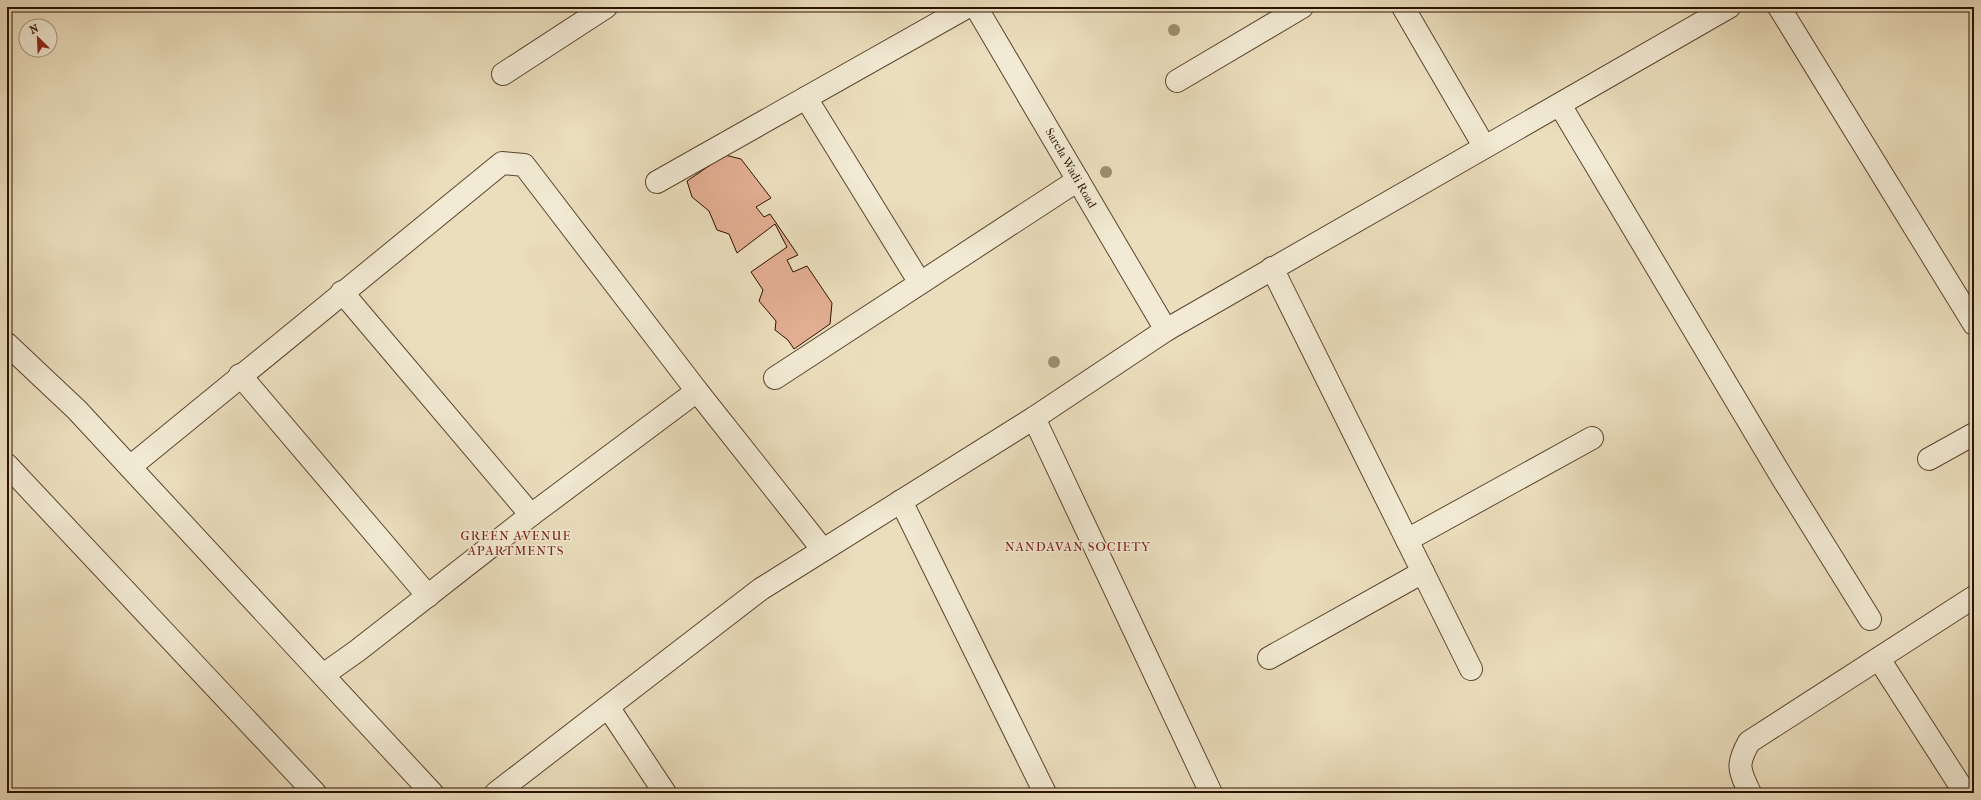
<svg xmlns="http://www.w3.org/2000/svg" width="1981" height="800" viewBox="0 0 1981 800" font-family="'IM FELL French Canon',serif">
	<rect width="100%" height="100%" fill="#ebdebd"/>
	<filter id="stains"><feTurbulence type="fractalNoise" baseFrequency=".005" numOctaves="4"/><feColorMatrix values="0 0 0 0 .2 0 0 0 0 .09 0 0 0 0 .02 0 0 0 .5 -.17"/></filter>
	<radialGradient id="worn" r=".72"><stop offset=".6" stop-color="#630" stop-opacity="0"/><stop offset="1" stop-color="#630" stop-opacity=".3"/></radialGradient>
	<!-- building -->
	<polygon fill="#e4af94" stroke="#2c1200" points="725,155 741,159 771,198 756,207 764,217 770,214 798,255 787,260 793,272 807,266 832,303 830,324 794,349 788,340 775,330 776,321 759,301 763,290 751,272 787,247 775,224 737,253 729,234 717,230 709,211 692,197 687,181"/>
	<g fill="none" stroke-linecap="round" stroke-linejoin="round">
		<!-- minor casing -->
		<g stroke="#5c452f" stroke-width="24">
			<g id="minor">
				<polyline points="976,7 1166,330"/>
				<polyline points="1403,7 1484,146"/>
				<polyline points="1779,7 1974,324"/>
				<polyline points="503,74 606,7"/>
				<polyline points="1177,81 1302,7"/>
				<polyline points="806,98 920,283"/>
				<polyline points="1560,105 1783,479 1870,619"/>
				<polyline points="657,182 967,7"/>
				<polyline points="1272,268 1471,669"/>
				<polyline points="342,292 531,515"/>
				<polyline points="240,375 428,596"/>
				<polyline points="775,378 1078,180"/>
				<polyline points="697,391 823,550"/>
				<polyline points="1034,418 1211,793"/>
				<polyline points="1929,459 1974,434"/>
				<polyline points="130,467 502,163 524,165 697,391 531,515 357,651 323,675"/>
				<polyline points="901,501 1045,793"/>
				<polyline points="1407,540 1592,438"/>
				<polyline points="1269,658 1423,572"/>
				<polyline points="1879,659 1965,793"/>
				<polyline points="608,707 665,793"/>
				<polyline points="496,793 761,589 1034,418 1166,330 1729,7"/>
				<path d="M1750 793C1739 770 1736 765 1749 742L1974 597"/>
			</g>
		</g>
		<!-- tertiary casing -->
		<g stroke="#5c452f" stroke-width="24">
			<g id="tertiary">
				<polyline points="7,344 77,410 432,793"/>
				<polyline points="7,465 315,793"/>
			</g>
		</g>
		<!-- minor -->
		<use href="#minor" stroke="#f2ead4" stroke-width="22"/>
		<!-- tertiary -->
		<use href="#tertiary" stroke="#f2ead4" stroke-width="22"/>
	</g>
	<!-- trees -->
	<g fill="#9d8f71">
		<circle cx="1174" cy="30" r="6"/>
		<circle cx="1106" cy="172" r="6"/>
		<circle cx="1054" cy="362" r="6"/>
	</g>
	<g text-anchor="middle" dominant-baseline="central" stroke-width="3" stroke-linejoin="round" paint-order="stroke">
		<!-- street labels -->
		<g font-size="12" fill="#2c1200" stroke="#f2ead4">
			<text transform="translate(1071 168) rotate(60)">Sarela Wadi Road</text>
		</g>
		<!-- neighbourhood labels -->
		<g font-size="13" letter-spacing="1" fill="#7a1f14" stroke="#f2ead4">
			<text x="516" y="535">GREEN AVENUE<tspan x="516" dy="15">APARTMENTS</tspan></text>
			<text x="1078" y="546">NANDAVAN SOCIETY</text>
		</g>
	</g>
	<!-- margin -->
	<rect width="1981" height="800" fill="none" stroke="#ebdebd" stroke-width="24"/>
	<rect x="8" y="8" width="1965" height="784" fill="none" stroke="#2c1200" stroke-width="2"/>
	<rect x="12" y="12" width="1957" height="776" fill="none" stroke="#2c1200"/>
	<!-- north arrow -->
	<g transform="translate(38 38) rotate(336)"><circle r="19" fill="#f2ead4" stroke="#a3947f"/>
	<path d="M0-3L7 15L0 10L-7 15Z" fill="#8f2418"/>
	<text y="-6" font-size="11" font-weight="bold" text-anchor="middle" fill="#2c1200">N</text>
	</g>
	<rect width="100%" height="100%" filter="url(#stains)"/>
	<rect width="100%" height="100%" fill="url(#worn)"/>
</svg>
